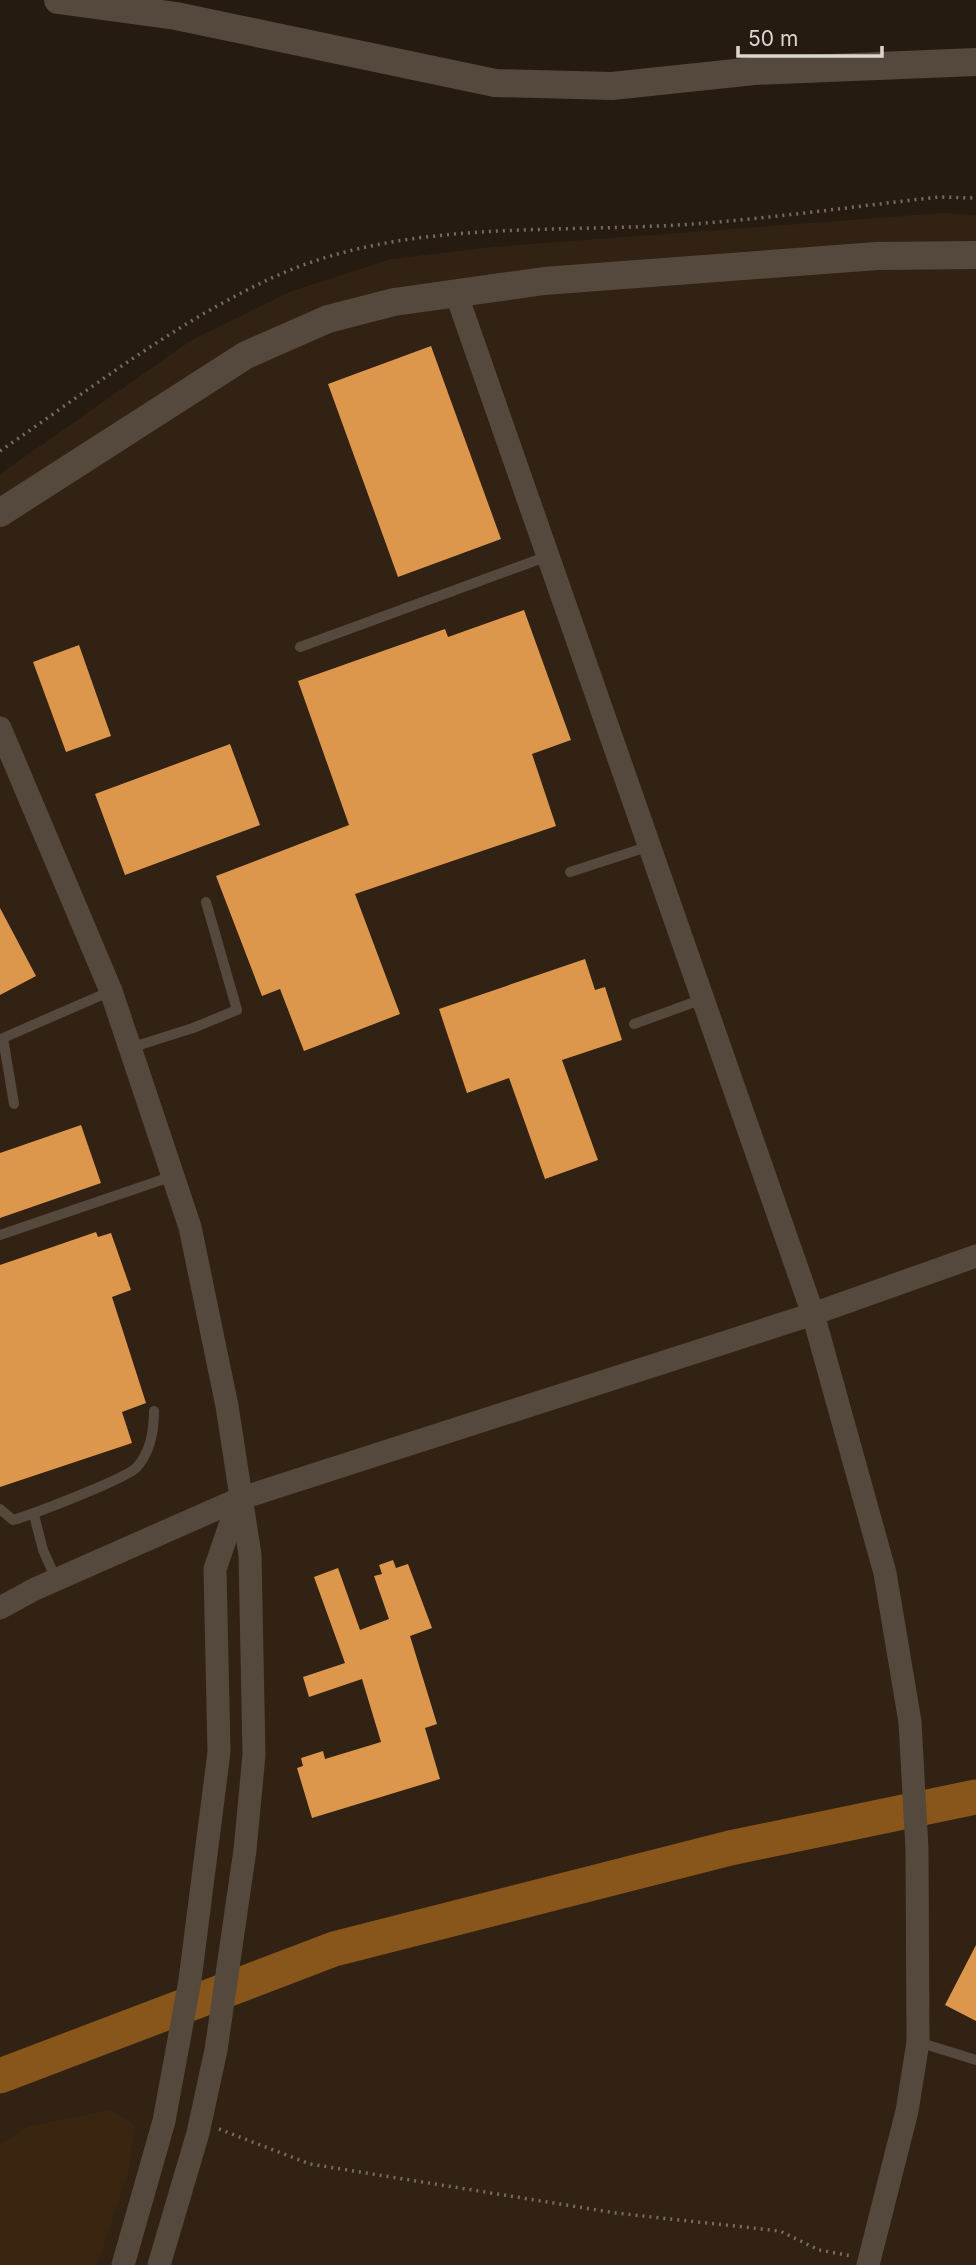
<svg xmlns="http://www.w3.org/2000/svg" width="976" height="2265" viewBox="0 0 976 2265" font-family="Inter,sans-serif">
	<rect width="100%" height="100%" fill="#251b11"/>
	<!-- built -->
	<polygon fill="#312213" points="942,213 976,215 976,2265 0,2265 0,474 190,341 289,292 391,259 493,247"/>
	<!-- green -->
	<polygon fill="#3a2610" points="111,2110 135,2126 128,2172 97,2265 0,2265 0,2144 30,2126"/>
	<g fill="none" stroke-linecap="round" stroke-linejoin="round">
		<!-- river -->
		<polyline stroke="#88561b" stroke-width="35" points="0,2076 334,1949 730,1848 976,1797"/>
	</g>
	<!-- building -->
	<g fill="#dc974d">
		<polygon points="431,346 501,539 398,577 328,384"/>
		<polygon points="524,610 571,740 532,754 556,826 355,894 400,1014 304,1051 280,989 262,996 216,876 349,825 298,681 445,629 448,637"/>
		<polygon points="79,645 111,736 66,752 33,662"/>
		<polygon points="230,744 260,825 125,875 95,794"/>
		<polygon points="0,908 36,976 0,995"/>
		<polygon points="585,959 595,990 605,987 622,1040 562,1060 598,1160 545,1179 509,1078 467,1093 439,1009"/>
		<polygon points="81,1125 101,1183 0,1218 0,1153"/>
		<polygon points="96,1232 98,1237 111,1233 131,1290 112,1297 146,1403 122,1412 132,1443 0,1487 0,1265"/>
		<polygon points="393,1560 396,1568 408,1564 432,1628 410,1636 437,1724 425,1728 440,1779 312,1818 297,1768 303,1766 301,1758 323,1751 325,1759 381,1742 362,1679 309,1697 303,1677 345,1663 314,1577 338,1568 360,1630 389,1619 374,1576 382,1574 379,1565"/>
		<polygon points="976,1945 976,2021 945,2005"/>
	</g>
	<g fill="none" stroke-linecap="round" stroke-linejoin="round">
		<!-- path -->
		<g stroke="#756d64" stroke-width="3.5" stroke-dasharray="2 5" stroke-linecap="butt">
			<path d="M0 451C89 390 177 321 276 276 406 218 554 234 693 224 775 218 857 206 939 197L976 198"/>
			<polyline points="219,2129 310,2164 616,2213 780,2231 819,2250 852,2256"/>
		</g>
		<!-- service -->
		<g stroke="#55493e" stroke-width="10">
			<polyline points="300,647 548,556"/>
			<polyline points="570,872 650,846"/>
			<polyline points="634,1024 703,999"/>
			<polyline points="130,1048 193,1028 237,1010 206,902"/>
			<polyline points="14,1104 3,1038 111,991"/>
			<polyline points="0,1235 173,1176"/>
			<path d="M0 1509 13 1520C31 1515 128 1478 137 1467 151 1451 154 1431 154 1411"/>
			<polyline points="34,1515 43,1550 56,1579"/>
			<polyline points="918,2042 976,2060"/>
		</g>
		<!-- minor -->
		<g stroke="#55493e" stroke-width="23">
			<polyline points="456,293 813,1314 885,1573 910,1722 917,1849 918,2042 907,2111 868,2265"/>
			<polyline points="0,728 111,991 190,1227 227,1406 250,1555 254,1755 245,1850 216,2050 198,2133 159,2265"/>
			<polyline points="0,1608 35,1589 239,1499 813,1314 976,1256"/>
			<polyline points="123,2265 164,2121 190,1980 219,1752 215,1569 238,1502"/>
		</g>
		<!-- tertiary -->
		<g stroke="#55493e" stroke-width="28">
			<polyline points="58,0 176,16 495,83 612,86 754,71 976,62"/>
			<polyline points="0,513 246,355 328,319 394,302 544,281 877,256 976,255"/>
		</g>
	</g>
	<!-- scale -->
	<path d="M738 46v10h144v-10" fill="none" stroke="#ddd6cf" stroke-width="3.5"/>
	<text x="748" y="46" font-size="21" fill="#ddd6cf" stroke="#251b11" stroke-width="5" paint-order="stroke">50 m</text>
</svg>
